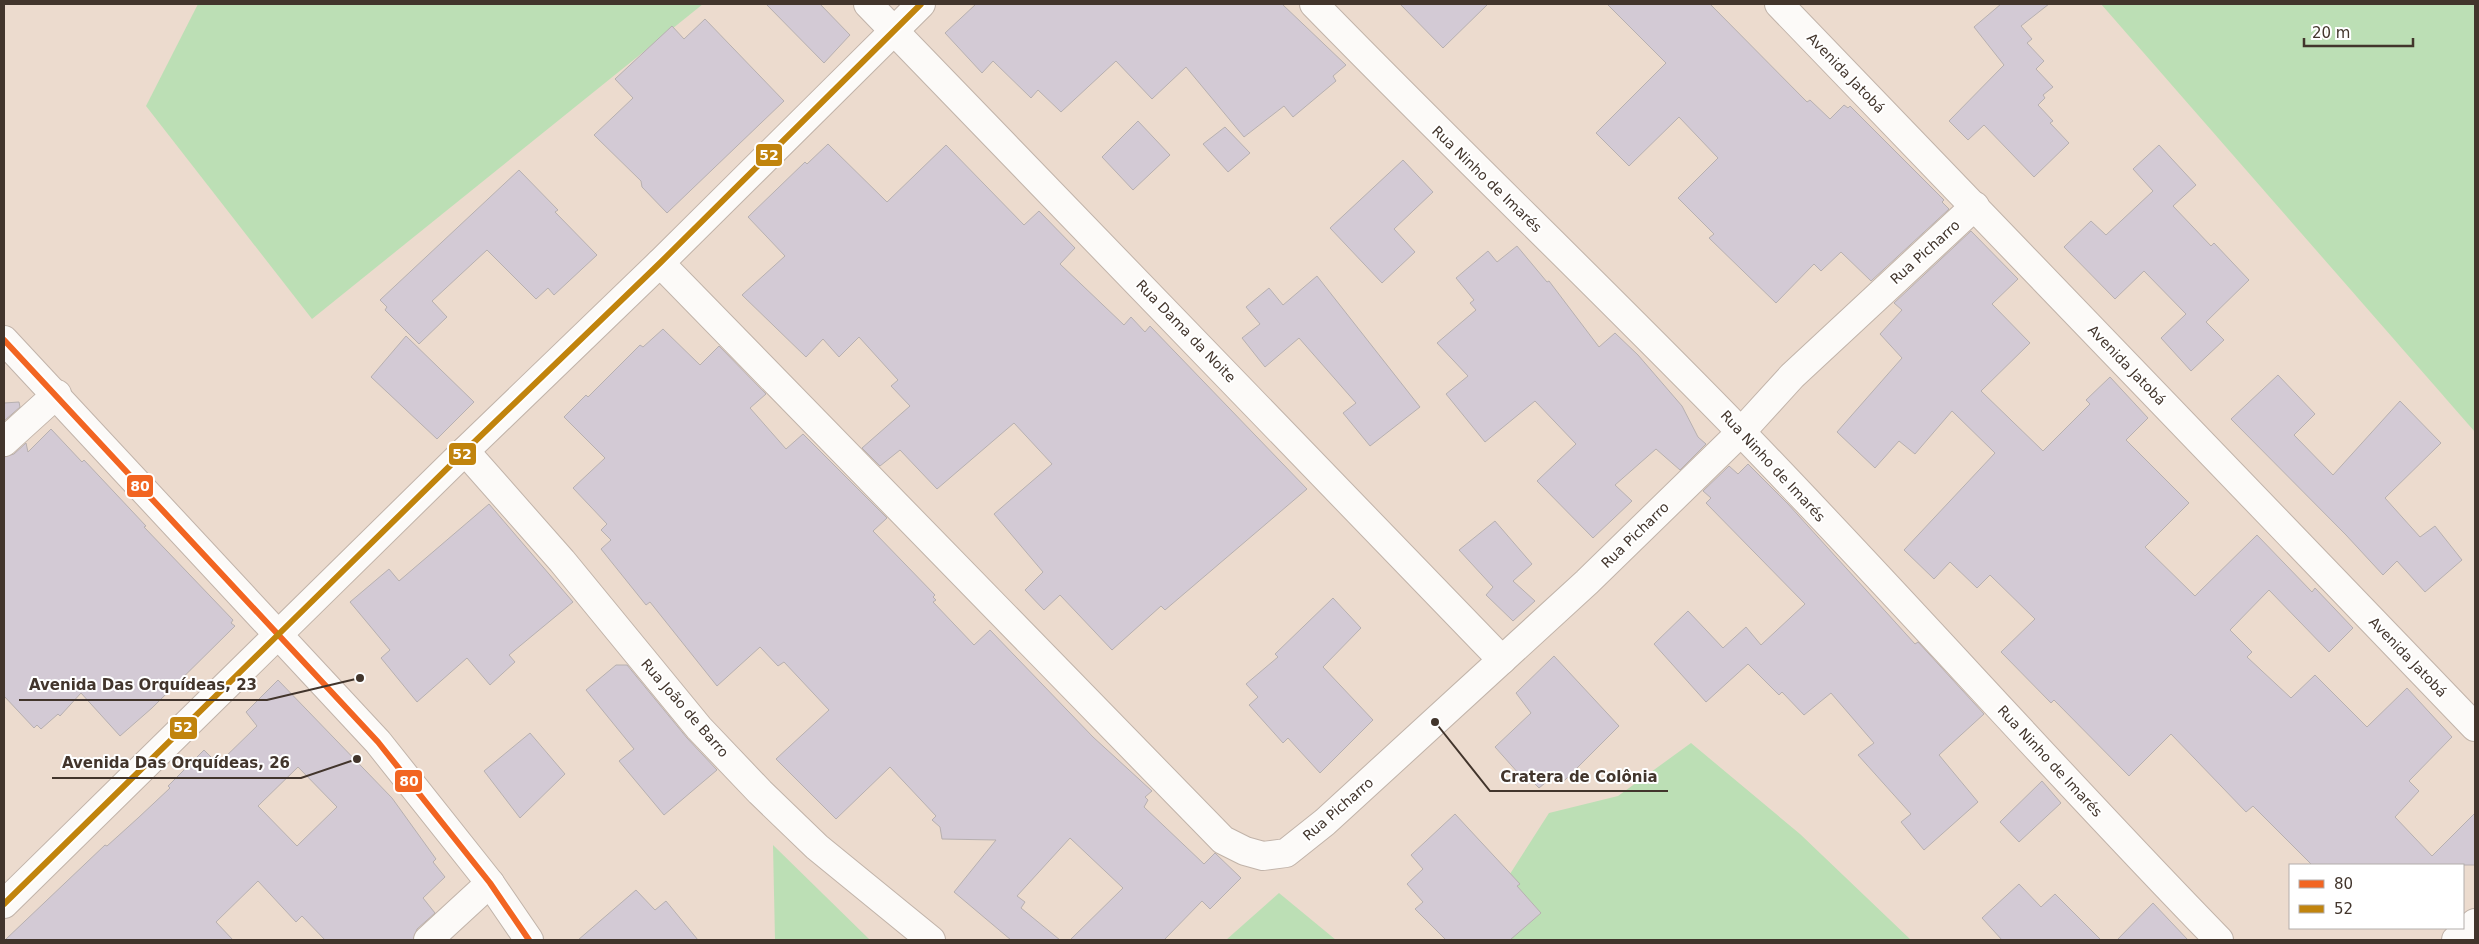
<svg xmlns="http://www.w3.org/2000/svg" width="2479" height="944" viewBox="0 0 2479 944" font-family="'DejaVu Sans',sans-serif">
	<rect width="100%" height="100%" fill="#ecdbce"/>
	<!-- green -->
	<g fill="#bcdfb5">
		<polygon points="198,4 703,4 312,319 146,106"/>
		<polygon points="2101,4 2475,4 2475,432"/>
		<polygon points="1691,743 1800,834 1911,940 1458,940 1474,930 1549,813 1618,796"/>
		<polygon points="773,845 870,940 775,940"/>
		<polygon points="1279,893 1336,940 1226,940"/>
	</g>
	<!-- building -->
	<g fill="#d3cad5" stroke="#b7b0b0" fill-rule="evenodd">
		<polygon points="766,4 820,4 850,35 824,63"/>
		<polygon points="976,4 1282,4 1346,65 1333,76 1336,81 1293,117 1284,106 1244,137 1186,67 1152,99 1116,61 1061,112 1038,90 1031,98 993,61 982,73 945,33"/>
		<polygon points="1400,4 1488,4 1443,48"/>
		<polygon points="1607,4 1710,4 1807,102 1810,100 1830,119 1844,105 1848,108 1850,106 1944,200 1942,202 1949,209 1871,281 1841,252 1821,271 1814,264 1776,303 1709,238 1714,234 1678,198 1718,158 1679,117 1629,166 1596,133 1666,63"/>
		<polygon points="2001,4 2049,4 2021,26 2032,39 2027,43 2044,61 2036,69 2053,87 2043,95 2045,98 2038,105 2053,121 2050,123 2069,143 2034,177 1984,125 1968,140 1949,121 2004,65 1974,27"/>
		<polygon points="705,19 784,101 667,213 642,187 641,181 594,135 633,98 615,79 672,26 684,39"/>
		<polygon points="1138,121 1170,155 1133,190 1102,157"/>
		<polygon points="1225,127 1250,153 1228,172 1203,144"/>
		<polygon points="828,144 887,202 946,145 1024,225 1039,211 1075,248 1060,264 1124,325 1131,317 1145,332 1150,326 1307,489 1165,610 1161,606 1112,650 1060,595 1044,610 1025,590 1043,572 994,514 1052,464 1014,423 937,489 900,450 880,466 862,448 910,406 891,386 898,380 859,337 839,357 823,339 806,357 742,295 785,256 748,217 805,162 807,164"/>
		<polygon points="2159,145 2196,185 2173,206 2211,246 2214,243 2249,280 2206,322 2224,340 2191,371 2161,338 2186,314 2144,271 2115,299 2064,247 2091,221 2106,235 2153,191 2133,169"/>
		<polygon points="1403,160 1433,192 1394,229 1415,252 1382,283 1330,228"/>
		<polygon points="519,170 558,210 555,212 597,255 554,295 548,288 536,299 487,250 432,301 447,317 419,344 385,310 387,307 380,300"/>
		<polygon points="1971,231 2018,279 1992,304 2030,343 1981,391 2043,451 2090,404 2086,400 2110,377 2148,418 2126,440 2189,503 2145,547 2195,596 2257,535 2312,592 2315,588 2353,628 2329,652 2269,590 2230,630 2252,652 2247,657 2291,698 2315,675 2367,727 2407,688 2452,737 2409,781 2419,791 2395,817 2432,856 2475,813 2475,865 2312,865 2253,806 2246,812 2171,734 2129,776 2054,700 2051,703 2001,652 2035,619 1990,575 1977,588 1950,562 1934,579 1904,550 1995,453 1952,411 1915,454 1899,441 1875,468 1837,432 1902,358 1880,334 1902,310 1894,303"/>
		<polygon points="1517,246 1547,282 1549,281 1599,347 1615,333 1638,355 1682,406 1698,437 1706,444 1680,470 1656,449 1615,485 1632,501 1593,538 1537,481 1576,444 1535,401 1485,442 1446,394 1468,376 1437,343 1476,310 1470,303 1474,300 1456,278 1488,251 1497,262"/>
		<polygon points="1317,276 1420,407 1370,446 1343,413 1356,403 1299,338 1265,367 1242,338 1260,324 1246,307 1269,288 1283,305"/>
		<polygon points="663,329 700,365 719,346 766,394 750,408 786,449 803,434 887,518 873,531 935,595 933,597 936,600 933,602 974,645 990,630 1093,737 1152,791 1145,797 1148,800 1144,807 1204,864 1215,853 1241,878 1210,909 1202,901 1164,940 1070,940 1123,888 1070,838 1017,896 1025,902 1021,908 1060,940 1011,940 954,892 996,840 942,839 940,827 932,820 936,816 890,767 836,819 776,759 829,710 784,662 778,666 760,647 717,686 650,602 646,605 601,549 611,540 601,530 607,524 573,488 605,458 564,417 586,395 588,397 640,345 643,347"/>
		<polygon points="406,336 474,402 437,439 371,377"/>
		<polygon points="2278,375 2315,414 2294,435 2333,475 2400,401 2441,443 2385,498 2420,537 2435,526 2462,560 2425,592 2397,561 2383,575 2346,535 2231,419"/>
		<polygon points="19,402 20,407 4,421 4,403"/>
		<polygon points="51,429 82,462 84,460 146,526 144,527 233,620 231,623 235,626 152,708 120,736 81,693 60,716 58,714 41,729 37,725 34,728 4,696 4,457 14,454 26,443 28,452"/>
		<polygon points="1748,464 1788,504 1915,644 1918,642 1984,714 1939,755 1978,802 1924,850 1901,822 1911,814 1858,755 1874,743 1831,693 1804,715 1782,692 1779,695 1748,664 1706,702 1654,644 1688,611 1723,648 1746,627 1761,645 1805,604 1706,503 1711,498 1703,491 1729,466 1738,474"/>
		<polygon points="489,504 573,602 509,655 515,662 490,685 467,658 417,702 381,658 390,650 350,602 389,569 399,581"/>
		<polygon points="1495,521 1532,564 1513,581 1535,601 1513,621 1486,595 1493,587 1459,550"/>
		<polygon points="1333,598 1361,628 1323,667 1373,720 1320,773 1288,738 1283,743 1249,705 1258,697 1246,684 1278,657 1275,654"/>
		<polygon points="1554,656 1619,726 1563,782 1556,774 1539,788 1532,781 1528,784 1495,747 1531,713 1516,693"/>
		<polygon points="616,665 627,665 687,738 717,770 664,815 619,761 634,749 586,690"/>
		<path d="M278 680 392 798 436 859 433 862 445 877 423 898 435 913 417 929 413 940H325L302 916 296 922 258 881 216 922 233 940H5L105 845 107 846 138 818 170 788 168 786 204 750 218 764 257 726 246 712ZM298 767 337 807 297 846 258 806Z"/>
		<polygon points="530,733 565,774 520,818 484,771"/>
		<polygon points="2042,781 2061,803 2019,842 2000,822"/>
		<polygon points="1455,814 1520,884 1517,886 1541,913 1510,940 1446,940 1415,909 1423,902 1407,884 1423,869 1411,855"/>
		<polygon points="2019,884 2041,907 2055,894 2101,940 2002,940 1982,918"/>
		<polygon points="636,890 655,910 666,901 698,940 578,940"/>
		<polygon points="2153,903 2188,940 2117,940"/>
	</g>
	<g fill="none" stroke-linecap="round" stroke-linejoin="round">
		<!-- minor casing -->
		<g stroke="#c1b3a9" stroke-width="30">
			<g id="minor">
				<polyline points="868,4 1502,660"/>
				<path d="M1314 4C1454 148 1599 286 1739 430 1902 598 2056 773 2219 940"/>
				<polyline points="1779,4 2475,727"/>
				<polyline points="660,263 1223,840 1245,851 1263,856 1286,853 1325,822 1587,582 1741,432 1792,376 1975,206"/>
				<polyline points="4,340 378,742 490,883 529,940"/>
				<polyline points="4,442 57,394"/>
				<polyline points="465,451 562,561 699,728 760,792 817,847 931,940"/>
				<polyline points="4,904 465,451 660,263 921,4"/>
				<polyline points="428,940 490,883"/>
				<polyline points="2456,940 2475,923"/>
			</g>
		</g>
		<!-- minor -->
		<use href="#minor" stroke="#fcfaf8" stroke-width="28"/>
		<!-- bus-1 casing -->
		<g stroke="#fff" stroke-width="10">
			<polyline id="bus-1" points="4,340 378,742 490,883 529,940"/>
		</g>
		<!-- bus-2 casing -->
		<g stroke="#fff" stroke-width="10">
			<polyline id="bus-2" points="4,904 465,451 660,263 921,4"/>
		</g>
		<!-- bus-1 -->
		<use href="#bus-1" stroke="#f26522" stroke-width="6"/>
		<!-- bus-2 -->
		<use href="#bus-2" stroke="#c1840d" stroke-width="6"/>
	</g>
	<g text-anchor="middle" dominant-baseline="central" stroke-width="4" stroke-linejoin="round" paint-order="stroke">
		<!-- street labels -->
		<g font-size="14" fill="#42352c" stroke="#fff">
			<text transform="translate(1846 73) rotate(46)">Avenida Jatobá</text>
			<text transform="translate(1487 179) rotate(44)">Rua Ninho de Imarés</text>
			<text transform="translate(1925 252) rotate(-42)">Rua Picharro</text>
			<text transform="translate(1186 331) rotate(46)">Rua Dama da Noite</text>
			<text transform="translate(2127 365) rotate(46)">Avenida Jatobá</text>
			<text transform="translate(1773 466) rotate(47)">Rua Ninho de Imarés</text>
			<text transform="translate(1635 535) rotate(-44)">Rua Picharro</text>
			<text transform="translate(2408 657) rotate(46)">Avenida Jatobá</text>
			<text transform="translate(685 708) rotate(49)">Rua João de Barro</text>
			<text transform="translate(2050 761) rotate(47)">Rua Ninho de Imarés</text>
			<text transform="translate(1338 809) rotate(-41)">Rua Picharro</text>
		</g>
	</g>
	<!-- callouts -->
	<path fill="none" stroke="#42352c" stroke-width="2" d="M360 678L267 700H19M357 759L301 778H52M1435 722L1490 791H1668"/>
	<g fill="#42352c" stroke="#fff" stroke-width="2">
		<circle cx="360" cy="678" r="5"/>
		<circle cx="357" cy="759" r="5"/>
		<circle cx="1435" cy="722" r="5"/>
	</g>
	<g font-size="15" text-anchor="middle" font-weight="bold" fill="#42352c" stroke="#fff" stroke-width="4" stroke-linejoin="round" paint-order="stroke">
		<text x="143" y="690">Avenida Das Orquídeas, 23</text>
		<text x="176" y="768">Avenida Das Orquídeas, 26</text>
		<text x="1579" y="782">Cratera de Colônia</text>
	</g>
	<g stroke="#fff" stroke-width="2">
		<rect x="755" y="143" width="28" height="24" rx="5" fill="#c1840d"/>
		<rect x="448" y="442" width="29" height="24" rx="5" fill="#c1840d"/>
		<rect x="126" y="474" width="28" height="24" rx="5" fill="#f26522"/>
		<rect x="169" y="716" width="29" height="24" rx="5" fill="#c1840d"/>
		<rect x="394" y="769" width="29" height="24" rx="5" fill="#f26522"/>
	</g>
	<g font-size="14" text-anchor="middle" font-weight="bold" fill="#fff">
		<text x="769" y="160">52</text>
		<text x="462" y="459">52</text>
		<text x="140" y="491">80</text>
		<text x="183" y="732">52</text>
		<text x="409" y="786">80</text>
	</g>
	<!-- border -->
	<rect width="2479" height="944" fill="none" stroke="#42352c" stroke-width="10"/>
	<!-- legend -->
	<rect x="2289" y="864" width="175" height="65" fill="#ffffff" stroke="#b3aeab"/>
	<rect x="2299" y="880" width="25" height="8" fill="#f26522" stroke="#b3aeab"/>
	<text x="2334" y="889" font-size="15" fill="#42352c">80</text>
	<rect x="2299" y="905" width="25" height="8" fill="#c1840d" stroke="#b3aeab"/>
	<text x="2334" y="914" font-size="15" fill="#42352c">52</text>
	<!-- scale -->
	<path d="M2304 38v8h109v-8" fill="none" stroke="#42352c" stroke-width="2.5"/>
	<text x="2312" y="38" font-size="15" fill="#42352c" stroke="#ffffff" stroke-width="4" paint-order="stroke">20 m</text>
</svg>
